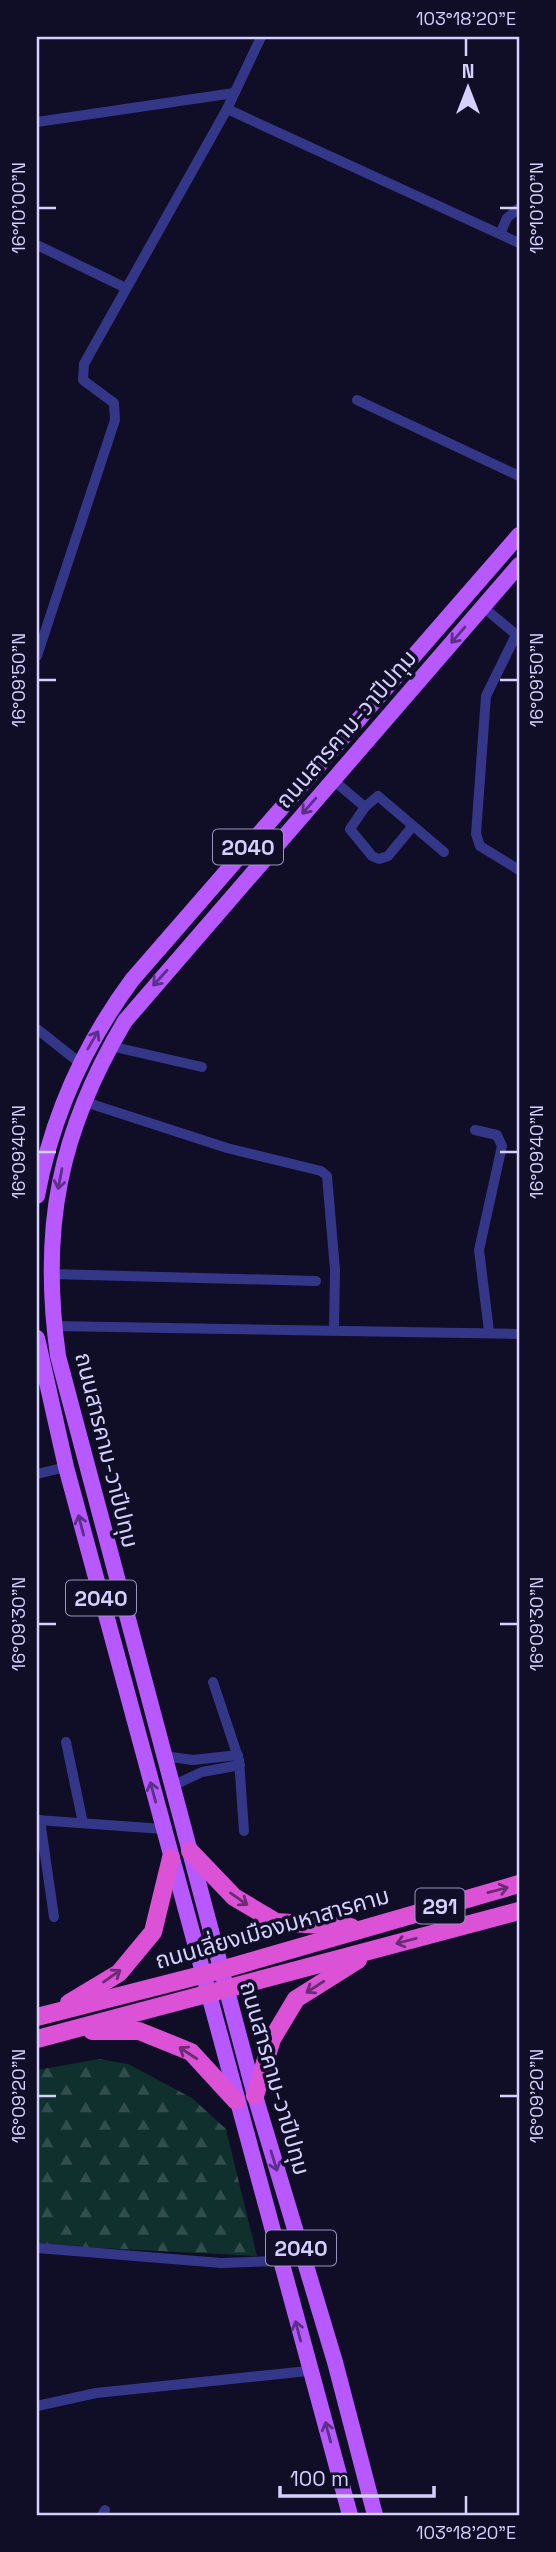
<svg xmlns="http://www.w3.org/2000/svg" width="556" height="2552" viewBox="0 0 556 2552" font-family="'Space Grotesk','Noto Sans Thai',sans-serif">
	<defs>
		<pattern id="forest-firs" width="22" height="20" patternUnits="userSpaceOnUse" patternTransform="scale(1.75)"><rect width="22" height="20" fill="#0f302d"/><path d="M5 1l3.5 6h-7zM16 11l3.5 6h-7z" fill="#314d4c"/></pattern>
	</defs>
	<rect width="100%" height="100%" fill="#100d26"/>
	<!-- forest -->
	<polygon fill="url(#forest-firs)" points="99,2059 128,2064 192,2098 226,2129 257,2256 43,2245 37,2257 37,2070"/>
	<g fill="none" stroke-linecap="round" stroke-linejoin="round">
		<!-- minor -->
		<g stroke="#343688" stroke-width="10">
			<polyline points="227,109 519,243"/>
			<polyline points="37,122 234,93"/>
			<polyline points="500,234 507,218 519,208"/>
			<polyline points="37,245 126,288"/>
			<polyline points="357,400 519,476"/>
			<polyline points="483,607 519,637"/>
			<polyline points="516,635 486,696 476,834 480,846 519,870"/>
			<polyline points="37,656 115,420 114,403 83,380 84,364 227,109 261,37"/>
			<polyline points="333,780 365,807"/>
			<polyline points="412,827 388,856 379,859 372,856 350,829 365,807 378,796 444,852"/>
			<polyline points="37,1029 80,1063"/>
			<polyline points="110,1046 202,1067"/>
			<polyline points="82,1101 227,1148 321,1171 327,1176 335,1270 334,1329"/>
			<polyline points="475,1130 497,1135 502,1146 479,1250 489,1331"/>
			<polyline points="51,1274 316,1281"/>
			<polyline points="54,1326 519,1334"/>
			<polyline points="37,1474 66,1467"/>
			<polyline points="213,1682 239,1760 244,1831"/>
			<polyline points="66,1742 83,1823"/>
			<polyline points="164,1756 193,1760 238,1755"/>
			<polyline points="172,1786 202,1772 240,1765"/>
			<polyline points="37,1820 163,1829"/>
			<polyline points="40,1820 54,1917"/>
			<polyline points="37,2248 221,2263 278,2261"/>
			<polyline points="37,2406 96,2393 308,2371"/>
			<polyline points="102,2515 105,2510"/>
		</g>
		<!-- primary -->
		<g stroke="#b858ff" stroke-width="16">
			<path d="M37 1196C52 1116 84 1045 132 980L519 535"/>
			<polyline points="37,1338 66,1467 350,2515"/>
			<path d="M375 2515 335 2362 255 2096 58 1356C40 1228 59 1132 125 1021L519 565"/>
		</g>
		<!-- trunk -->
		<g stroke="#dc52d6" stroke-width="18">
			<polyline points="190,1851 234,1897 276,1922 351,1927"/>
			<polyline points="69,2003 119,1973 153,1932 171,1858"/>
			<polyline points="37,2017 221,1970 519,1884"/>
			<polyline points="92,2031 139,2031 191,2052 236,2101"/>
			<polyline points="37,2039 519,1911"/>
			<polyline points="255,2096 272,2039 296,1999 358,1960"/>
		</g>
	</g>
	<!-- one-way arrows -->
	<defs><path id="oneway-shaft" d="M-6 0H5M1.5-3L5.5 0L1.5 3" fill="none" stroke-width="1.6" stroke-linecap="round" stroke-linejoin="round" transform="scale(1.75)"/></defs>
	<g stroke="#5c2f88">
		<use href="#oneway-shaft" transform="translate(458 635) rotate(131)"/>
		<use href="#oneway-shaft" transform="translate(309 806) rotate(131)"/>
		<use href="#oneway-shaft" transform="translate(160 978) rotate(132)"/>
		<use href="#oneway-shaft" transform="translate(93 1040) rotate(-60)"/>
		<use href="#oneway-shaft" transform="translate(60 1179) rotate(101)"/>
		<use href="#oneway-shaft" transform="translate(81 1525) rotate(-105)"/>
		<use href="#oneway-shaft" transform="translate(153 1792) rotate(-105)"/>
		<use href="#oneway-shaft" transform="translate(274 2161) rotate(73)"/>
		<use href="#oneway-shaft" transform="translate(298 2331) rotate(-105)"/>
		<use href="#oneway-shaft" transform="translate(328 2432) rotate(-105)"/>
	</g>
	<g stroke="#6c2c75">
		<use href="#oneway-shaft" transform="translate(498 1890) rotate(-15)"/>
		<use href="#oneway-shaft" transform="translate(239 1899) rotate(35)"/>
		<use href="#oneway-shaft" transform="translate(406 1941) rotate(165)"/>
		<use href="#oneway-shaft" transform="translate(112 1976) rotate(-35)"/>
		<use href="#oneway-shaft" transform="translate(315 1987) rotate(147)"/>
		<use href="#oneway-shaft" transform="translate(188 2053) rotate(-147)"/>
	</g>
	<!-- ticks -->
	<path fill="none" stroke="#d4d1ff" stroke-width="2.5" d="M466 38V56M38 208H56M500 208H518M38 680H56M500 680H518M38 1152H56M500 1152H518M38 1624H56M500 1624H518M38 2096H56M500 2096H518M466 2496V2514"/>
	<g text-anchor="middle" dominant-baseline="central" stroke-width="7" stroke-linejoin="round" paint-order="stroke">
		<!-- shield labels -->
		<g fill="#100d26" stroke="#9996be" stroke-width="2">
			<rect x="213" y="829.5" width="70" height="35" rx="5"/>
			<rect x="66" y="1580.5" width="70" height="35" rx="5"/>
			<rect x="415.5" y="1888.5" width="49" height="35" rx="5"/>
			<rect x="266" y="2230.5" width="70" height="35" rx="5"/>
		</g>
		<g font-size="21" font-weight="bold" fill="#d4d1ff">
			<text x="248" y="847">2040</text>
			<text x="101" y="1598">2040</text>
			<text x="440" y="1906">291</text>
			<text x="301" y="2248">2040</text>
		</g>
		<!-- street labels -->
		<g font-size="23" fill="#d4d1ff" stroke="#100d26">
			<text transform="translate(346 729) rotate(-49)">ถนนสารคาม-วาปีปทุม</text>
			<text transform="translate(107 1450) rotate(76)">ถนนสารคาม-วาปีปทุม</text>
			<text transform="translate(272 1928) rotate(-16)">ถนนเลี่ยงเมืองมหาสารคาม</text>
			<text transform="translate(275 2078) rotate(74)">ถนนสารคาม-วาปีปทุม</text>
		</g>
	</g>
	<!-- border -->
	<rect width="556" height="2552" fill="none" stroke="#100d26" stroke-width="77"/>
	<!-- north arrow -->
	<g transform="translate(468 88)" stroke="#100d26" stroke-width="5" paint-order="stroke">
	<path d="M0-5L12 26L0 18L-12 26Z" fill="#d4d1ff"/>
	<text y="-10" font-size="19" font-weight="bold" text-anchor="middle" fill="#d4d1ff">N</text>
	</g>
	<!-- scale -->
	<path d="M280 2486v10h154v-10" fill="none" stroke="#d4d1ff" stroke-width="3.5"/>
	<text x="290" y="2486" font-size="21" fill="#d4d1ff" stroke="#100d26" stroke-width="5" paint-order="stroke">100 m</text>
	<rect x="38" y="38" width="480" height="2476" fill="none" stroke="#d4d1ff" stroke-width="2.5"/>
	<g font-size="18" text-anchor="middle" fill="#d4d1ff">
		<text x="466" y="25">103°18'20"E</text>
		<text transform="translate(19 208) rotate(-90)" y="6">16°10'00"N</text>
		<text transform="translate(537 208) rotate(-90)" y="6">16°10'00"N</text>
		<text transform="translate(19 680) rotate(-90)" y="6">16°09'50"N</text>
		<text transform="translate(537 680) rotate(-90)" y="6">16°09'50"N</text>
		<text transform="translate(19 1152) rotate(-90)" y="6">16°09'40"N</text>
		<text transform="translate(537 1152) rotate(-90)" y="6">16°09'40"N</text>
		<text transform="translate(19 1624) rotate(-90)" y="6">16°09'30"N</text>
		<text transform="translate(537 1624) rotate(-90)" y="6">16°09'30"N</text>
		<text transform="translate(19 2096) rotate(-90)" y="6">16°09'20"N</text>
		<text transform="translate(537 2096) rotate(-90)" y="6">16°09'20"N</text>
		<text x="466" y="2539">103°18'20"E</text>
	</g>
</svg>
